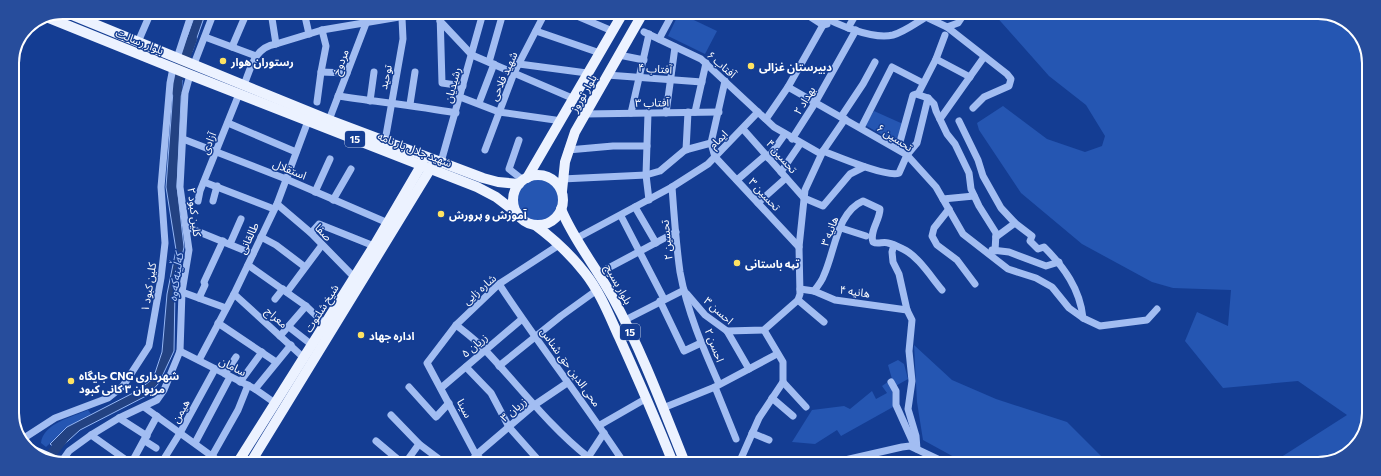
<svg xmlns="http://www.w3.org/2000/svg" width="1381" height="476" viewBox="0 0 1381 476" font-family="Commissioner,'Noto Sans Arabic',sans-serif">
	<rect width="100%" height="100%" fill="#143d93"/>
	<!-- green -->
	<g fill="#2556b2">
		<polygon points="679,13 717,31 705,54 668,36"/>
		<polygon points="994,14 1334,15 1358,32 1369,59 1366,429 1349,454 1318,464 1256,464 1275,461 1347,415 1298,381 1223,388 1185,341 1197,312 1228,326 1231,290 1173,288 1152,282 1082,244 1021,193 979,130 977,123 1003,106 1047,139 1085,152 1102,146 1105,136 1086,105 1049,76"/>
		<polygon points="874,111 903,124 897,139 891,140 865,125"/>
		<circle cx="538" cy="200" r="21"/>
		<polygon points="914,345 952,380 996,399 1067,422 1109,464 965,463 923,440 917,402"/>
		<polygon points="898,360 904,364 908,379 892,388 893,407 841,436 837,430 815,444 792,442 812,410 844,406 850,409 872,391 876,399 887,393 882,386 892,379 888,365"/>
		<path d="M88 410 91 414 67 427 46 447 41 443C43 423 73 417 88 410Z"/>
	</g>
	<!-- water -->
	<g fill="#234282" stroke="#94b6f5">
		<polygon points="196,12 206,12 192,52 183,48"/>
		<polygon points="174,77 182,80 177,186 184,247 175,290 174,351 159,383 148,395 80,430 58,450 50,444 67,427 135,392 153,379 162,352 167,294 176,250 166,187"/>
	</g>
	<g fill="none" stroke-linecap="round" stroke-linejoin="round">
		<!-- river -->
		<g stroke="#234282" stroke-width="10">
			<polyline points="177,92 177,80 192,39"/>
			<polyline points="46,461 63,439"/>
		</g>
		<!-- minor -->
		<g stroke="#a2bdf2" stroke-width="7">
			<polyline points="304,12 309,34"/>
			<polyline points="440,13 442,83 463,86"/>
			<polyline points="570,13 610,30"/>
			<polyline points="806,14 823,25 827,24"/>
			<path d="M818 14C836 24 872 40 893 35 904 32 916 23 926 17L928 14"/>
			<polyline points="926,17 947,27 958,23 964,14"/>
			<polyline points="440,21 472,55 572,98"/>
			<polyline points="947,27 1007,74 1011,79 1009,86 984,97 973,108"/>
			<polyline points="848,28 856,14"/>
			<polyline points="536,31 597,52"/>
			<polyline points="644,32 701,59 774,127 821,154"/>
			<polyline points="205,37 256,56"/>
			<polyline points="659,39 673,13"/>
			<polyline points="138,42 151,12"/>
			<polyline points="276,44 322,30 423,13"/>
			<polyline points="232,47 247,12"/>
			<polyline points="619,55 644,60"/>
			<polyline points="177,58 192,12"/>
			<polyline points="936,59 970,77"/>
			<polyline points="489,62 503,13"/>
			<polyline points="194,64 214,12"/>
			<polyline points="519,64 587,73"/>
			<polyline points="321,72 347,73"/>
			<polyline points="607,75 702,82"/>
			<polyline points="725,81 711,143 715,157 799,247"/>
			<path d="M244 85C251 67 255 47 276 44L271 12"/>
			<polyline points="788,87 907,155 936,187 963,234 1008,269 1036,278 1052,287 1069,308 1083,318"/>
			<polyline points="918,94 936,59 945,35"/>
			<path d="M338 96C378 102 417 106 456 113"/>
			<polyline points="460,97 499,112 555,120"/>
			<polyline points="370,101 374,72"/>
			<polyline points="317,102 321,72 326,46 322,30"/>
			<polyline points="479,103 494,64"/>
			<polyline points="410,104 415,72"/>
			<polyline points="695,112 706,63"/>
			<polyline points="631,113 649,34"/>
			<polyline points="648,113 646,175 649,200"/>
			<polyline points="666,113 675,47"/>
			<polyline points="585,114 719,112"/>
			<polyline points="841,117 863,84 875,62"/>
			<polyline points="766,119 788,87 827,18"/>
			<polyline points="940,119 984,57"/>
			<polyline points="329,120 370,13"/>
			<path d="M959 121 978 160 983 176 1001 208 1015 223 1032 236 1030 241 1038 249 1044 247C1064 267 1080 289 1083 318L1100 326 1147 320 1157 309"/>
			<polyline points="228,123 296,152"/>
			<polyline points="861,128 892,67 923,83"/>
			<polyline points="743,129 804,198 823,206 850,174 864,167"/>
			<polyline points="183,139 286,179 388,223"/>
			<polyline points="792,139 815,103 856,30"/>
			<polyline points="519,140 509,169 523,180"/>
			<polyline points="385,141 403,39 402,18"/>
			<polyline points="898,149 913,95 916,94 928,98 934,104 936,111 947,134 955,144 969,173 971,189 979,206 996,233 995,251"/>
			<polyline points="485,150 514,73 545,13"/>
			<polyline points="568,150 613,146 647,146"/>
			<polyline points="686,150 688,112"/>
			<path d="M823 151C836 156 888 178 899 173L907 155 917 143 928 98"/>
			<polyline points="768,158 785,134"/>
			<polyline points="441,162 483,13"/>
			<polyline points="781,172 800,144"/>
			<polyline points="562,179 646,175 660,171 685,150 711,143"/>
			<polyline points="737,180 766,155"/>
			<polyline points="204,182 274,209"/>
			<path d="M672 187C674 215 676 244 680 272 687 311 703 348 719 384"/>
			<polyline points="315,192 330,159"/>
			<polyline points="943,199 974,196"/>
			<polyline points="333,200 351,169"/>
			<polyline points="198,201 200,191 239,94"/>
			<polyline points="213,201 217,186"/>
			<polyline points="758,203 786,178"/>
			<polyline points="277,204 311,233 354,277"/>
			<polyline points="635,207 656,243"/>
			<polyline points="949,209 934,228 932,236 937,245 957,260 975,284"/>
			<polyline points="621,216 664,299"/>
			<polyline points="187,227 253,254"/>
			<polyline points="841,228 866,236"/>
			<polyline points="311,233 319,224 374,246"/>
			<polyline points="261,237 276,245 305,267"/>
			<polyline points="996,237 1015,223"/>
			<polyline points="577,238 672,187 708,164 758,112"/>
			<polyline points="230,244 241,219"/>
			<polyline points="894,245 892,252 893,262 899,274 907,310 912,320 909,351 912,381 908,409 916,436 917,449"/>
			<polyline points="992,250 1009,252 1046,266 1059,262"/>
			<polyline points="248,265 306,306 325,324"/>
			<polyline points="599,273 676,232"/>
			<path d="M499 284C539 345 584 402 624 463"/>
			<polyline points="800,289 814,291 835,300 907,310"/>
			<path d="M814 291C818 286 822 281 824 275 835 251 837 212 863 201L880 209C880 220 869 232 873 242 878 245 883 241 888 243 893 244 899 247 903 249 918 256 931 277 942 290"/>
			<polyline points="182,292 226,308"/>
			<polyline points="287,292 322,245"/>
			<polyline points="234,294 304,358"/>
			<polyline points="687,294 705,315 727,331 749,369"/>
			<polyline points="199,298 205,285 204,282 223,241"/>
			<polyline points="275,299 283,289"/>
			<polyline points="798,300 824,322"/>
			<polyline points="660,301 684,351 701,343"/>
			<polyline points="625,320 684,290"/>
			<polyline points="218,323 276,362"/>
			<path d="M456 325C466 333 477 341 486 351 520 387 549 426 588 457"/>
			<polyline points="289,327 312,345"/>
			<polyline points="727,331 764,330 798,300 800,294 799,247 805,190 823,151 845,119"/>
			<polyline points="280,336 306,306"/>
			<polyline points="180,351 255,389 275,403"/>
			<polyline points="199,360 234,294 277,204 308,121"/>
			<polyline points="499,366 561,316 597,290"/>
			<polyline points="466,367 491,393 509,427 540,462"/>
			<polyline points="225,374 236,357"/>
			<polyline points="240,382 262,352"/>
			<polyline points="783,382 806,407"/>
			<polyline points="891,382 896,391 896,405 915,447"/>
			<polyline points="409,387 436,417 449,403"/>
			<polyline points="715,387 736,439"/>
			<polyline points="441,388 522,319"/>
			<polyline points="255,389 291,345"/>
			<polyline points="772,398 793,416"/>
			<polyline points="144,407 220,462"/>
			<polyline points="663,408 715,387 777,354"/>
			<polyline points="391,415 419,444 443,462"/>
			<polyline points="119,418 147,436"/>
			<polyline points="600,425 647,398"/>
			<polyline points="752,433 769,440"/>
			<polyline points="91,435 129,462"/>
			<polyline points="21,440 55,418 108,398 123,386 149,346 161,278 165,243 161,187 170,83 173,68"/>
			<polyline points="145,441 156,448"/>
			<polyline points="376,441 401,462"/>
			<polyline points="195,443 230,377"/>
			<polyline points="212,456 238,410 248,385"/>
			<polyline points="519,460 521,462"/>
			<polyline points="62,461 69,451 91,435 119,418 157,400 164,390 180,351 182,292 189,250 180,187 185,93 190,75"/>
			<polyline points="132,462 157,416"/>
			<polyline points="162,462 180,433 215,369"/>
			<polyline points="406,462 419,444"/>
			<polyline points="471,462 476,455 533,406 567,383"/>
			<polyline points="484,462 476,455 427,363 456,325 499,284 559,245"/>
			<polyline points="585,462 604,433"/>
			<polyline points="739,463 759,418 783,382 783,362 764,330"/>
			<polyline points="832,463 902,447 910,446 946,463"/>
		</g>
		<!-- major -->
		<g stroke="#ecf2ff" stroke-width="10">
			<polyline points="65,12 329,120 483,178 498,182 519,184"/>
			<polyline points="49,18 188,74 477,187 496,197 517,213"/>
			<circle cx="538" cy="200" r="25"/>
			<polyline points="527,178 623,13"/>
			<polyline points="562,191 565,162 575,132 643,13"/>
			<path d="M561 209C574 241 597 268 613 298 642 351 663 408 685 463"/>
			<path d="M535 225C554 239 571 255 585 273 600 292 609 315 619 337 638 379 656 420 673 463"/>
			<polyline points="27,448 57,461"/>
			<polyline points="238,462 374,246 422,164"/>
			<polyline points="251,462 431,168"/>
		</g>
	</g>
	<!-- markers -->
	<g fill="#ffe362" stroke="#143d93" stroke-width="1.5">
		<circle cx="223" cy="61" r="4"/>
		<circle cx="751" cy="66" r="4"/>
		<circle cx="441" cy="214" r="4"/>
		<circle cx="737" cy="263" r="4"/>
		<circle cx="361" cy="335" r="4"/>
		<circle cx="71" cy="381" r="4"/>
	</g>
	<g text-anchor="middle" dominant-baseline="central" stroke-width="3" stroke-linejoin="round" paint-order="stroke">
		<!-- shield labels -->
		<g fill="#143d93" stroke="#b8c5df" stroke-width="1">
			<rect x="345" y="131" width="20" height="16" rx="3"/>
			<rect x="620" y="324" width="20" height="16" rx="3"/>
		</g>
		<g font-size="10" font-weight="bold" fill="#fff">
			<text x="355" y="139">15</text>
			<text x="630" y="332">15</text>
		</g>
		<!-- street labels -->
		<g font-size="11" fill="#fff" stroke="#143d93">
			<text transform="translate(140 41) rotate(22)">بلوار رسالت</text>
			<text transform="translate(340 62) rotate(-69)">مردوخ</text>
			<text transform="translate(722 64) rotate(41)">آفتاب ۶</text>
			<text transform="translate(655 68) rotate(4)">آفتاب ۴</text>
			<text transform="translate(503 76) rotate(-66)">شهید فلاحی</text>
			<text transform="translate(385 77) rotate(-78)">توحید</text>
			<text transform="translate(452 85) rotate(-75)">رشیدیان</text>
			<text transform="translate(583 93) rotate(-60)">بلوار نوروز</text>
			<text transform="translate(804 100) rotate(-58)">بهداد ۲</text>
			<text transform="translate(652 102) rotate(-1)">آفتاب ۳</text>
			<text transform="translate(895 137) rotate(33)">تحسین ۶</text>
			<text transform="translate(718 139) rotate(-45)">ایمام</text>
			<text transform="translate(208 143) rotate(-68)">آزادی</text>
			<text transform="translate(415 149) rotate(21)">شهید جلال بار نامه</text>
			<text transform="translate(782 156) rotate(49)">تحسین ۴</text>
			<text transform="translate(290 169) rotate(22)">استقلال</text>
			<text transform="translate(765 194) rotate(47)">تحسین ۳</text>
			<text transform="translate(195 212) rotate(83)">کلین کبود ۲</text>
			<text transform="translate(829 231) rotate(-69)">هانیه ۳</text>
			<text transform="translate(324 232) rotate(45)">صفا</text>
			<text transform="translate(248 238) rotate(-65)">طالقانی</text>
			<text transform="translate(666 240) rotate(-96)">تحسین ۲</text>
			<text transform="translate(619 284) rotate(61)">بلوار بسیج</text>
			<text transform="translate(148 287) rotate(-81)">کلین کبود ۱</text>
			<text transform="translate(479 289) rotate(-41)">شاره زایی</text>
			<text transform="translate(855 291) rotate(8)">هانیه ۴</text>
			<text transform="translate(321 308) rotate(-58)">شیخ شلتوت</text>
			<text transform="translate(719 310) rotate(42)">احسن ۳</text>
			<text transform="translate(277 317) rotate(42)">معراج</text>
			<text transform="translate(474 345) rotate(-41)">زریان ۵</text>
			<text transform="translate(715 345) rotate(69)">احسن ۲</text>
			<text transform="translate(233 366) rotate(27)">سامان</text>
			<text transform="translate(571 367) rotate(54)">محی الدین حق شناس</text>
			<text transform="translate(465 408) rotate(62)">سینا</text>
			<text transform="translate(513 409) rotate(-41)">زریان ۳</text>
			<text transform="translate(180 411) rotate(-61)">هیمن</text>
		</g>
		<!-- poi labels -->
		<g font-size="11" font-weight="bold" fill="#fff" stroke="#143d93" text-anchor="start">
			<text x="231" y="61">رستوران هوار</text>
			<text x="759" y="66">دبیرستان غزالی</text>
			<text x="449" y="214">آموزش و پرورش</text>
			<text x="745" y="263">تپه باستانی</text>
			<text x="369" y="335">اداره جهاد</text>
			<text x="79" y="375">جایگاه CNG شهرداری<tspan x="79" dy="13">مریوان ۳ کانی کبود</tspan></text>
		</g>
		<!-- water labels -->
		<g font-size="12" font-style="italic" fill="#aec8f9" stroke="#143d93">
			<text transform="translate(175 277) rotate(-82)">کەڵینەکەوە</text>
		</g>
	</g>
	<!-- crop -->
	<path d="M0 0H1381V476H0ZM63 19H1318A44 44 0 0 1 1362 63V413A44 44 0 0 1 1318 457H63A44 44 0 0 1 19 413V63A44 44 0 0 1 63 19Z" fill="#274d9c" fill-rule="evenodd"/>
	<path fill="none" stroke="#fff" stroke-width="2" d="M63 19H1318A44 44 0 0 1 1362 63V413A44 44 0 0 1 1318 457H63A44 44 0 0 1 19 413V63A44 44 0 0 1 63 19Z"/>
</svg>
